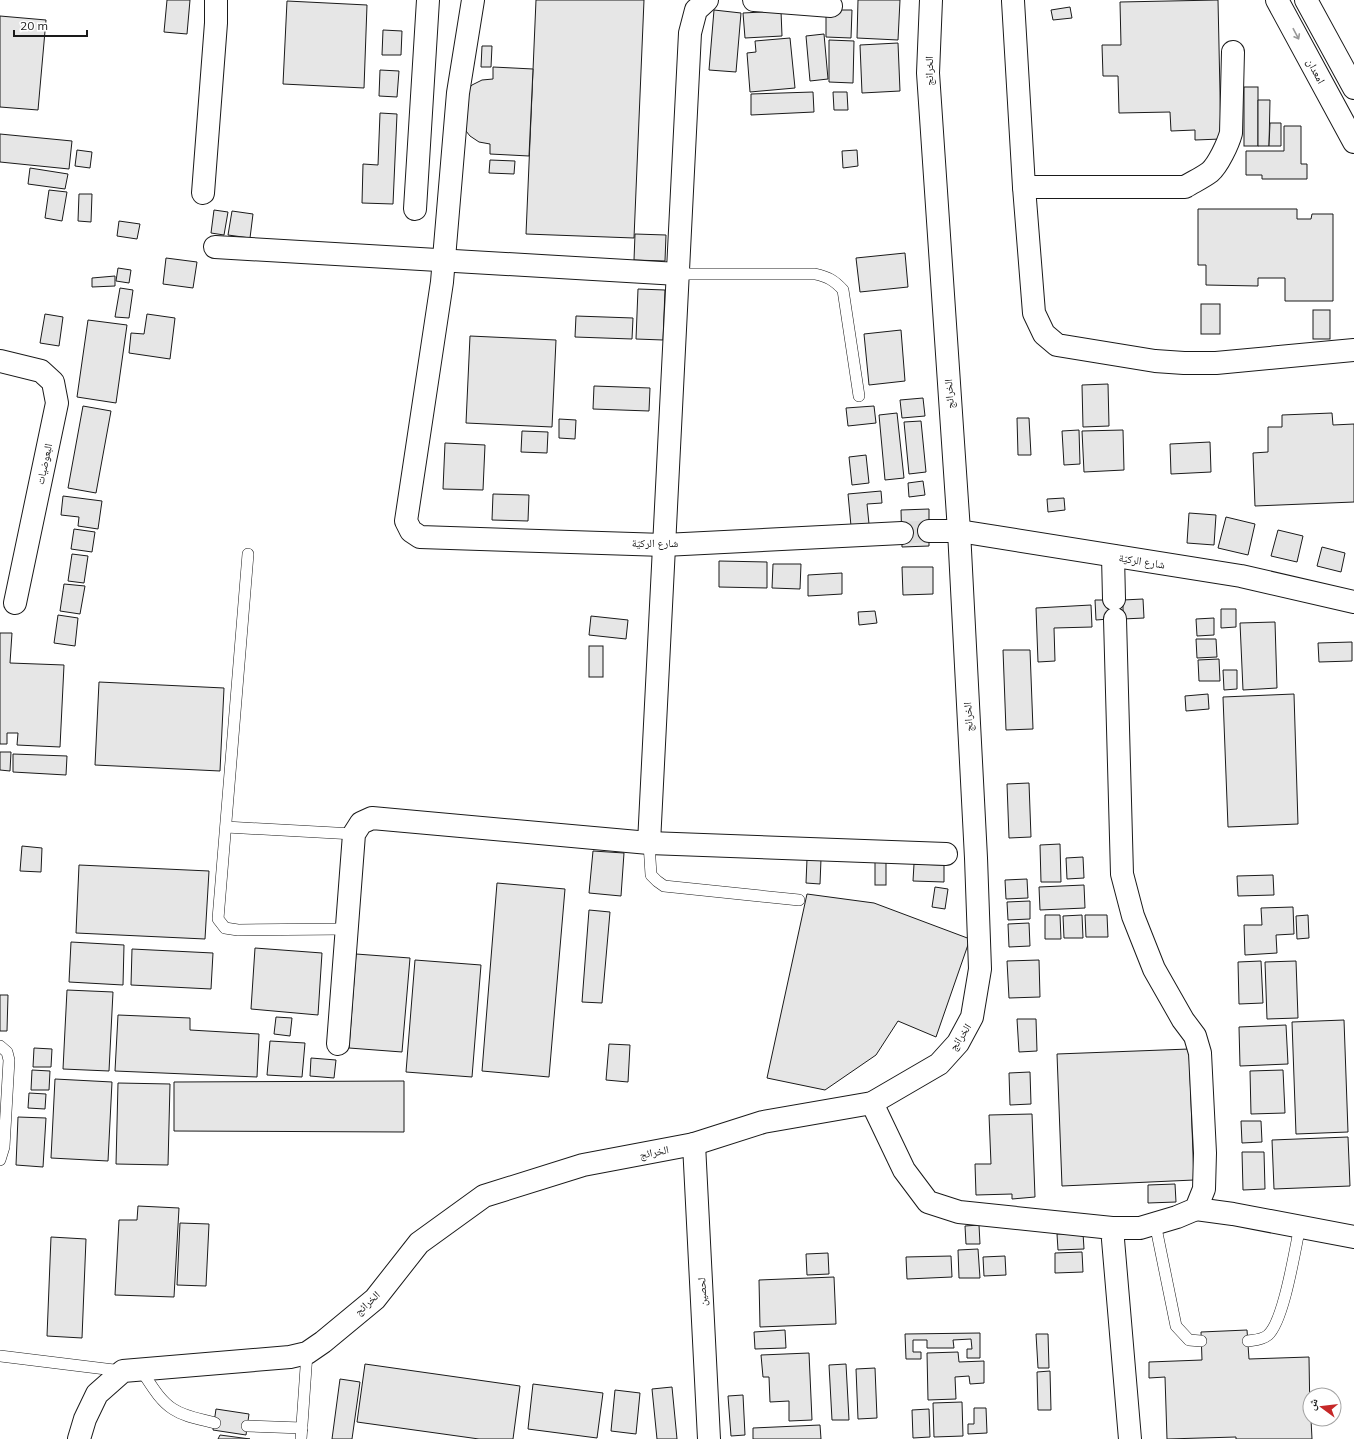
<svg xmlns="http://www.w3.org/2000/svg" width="1354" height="1439" viewBox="0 0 1354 1439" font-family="Mulish,'Noto Naskh Arabic',sans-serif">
	<rect width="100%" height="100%" fill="#fff"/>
	<!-- building -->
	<g fill="#e6e6e6" stroke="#1a1a1a">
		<polygon points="167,0 190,0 187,34 164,32"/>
		<polygon points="536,0 644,0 634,238 526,234"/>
		<polygon points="858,0 900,0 898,40 857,38"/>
		<polygon points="1218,0 1221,139 1195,140 1195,130 1171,131 1170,112 1119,113 1118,76 1103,76 1102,45 1121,45 1120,2"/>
		<polygon points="287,1 367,5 364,88 283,84"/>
		<polygon points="1070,7 1072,18 1053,20 1051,10"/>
		<polygon points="714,10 741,13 736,72 709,70"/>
		<polygon points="826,10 852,10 851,38 826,37"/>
		<polygon points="781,11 782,36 745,38 743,13"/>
		<polygon points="0,16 46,20 38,110 0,107"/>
		<polygon points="383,30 402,31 401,55 382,55"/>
		<polygon points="824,34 828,79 810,81 806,36"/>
		<polygon points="790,38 795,88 750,92 747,53 756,52 755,41"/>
		<polygon points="829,40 854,41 853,83 829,82"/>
		<polygon points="898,43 900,91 862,93 860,45"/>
		<polygon points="482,46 492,46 491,67 481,67"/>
		<polygon points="493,67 533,69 529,156 490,154 490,144 479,142 470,136 462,126 464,94 472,85 482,80 493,79"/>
		<polygon points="380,70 399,71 397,97 379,96"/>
		<rect x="1244" y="87" width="14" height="59"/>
		<polygon points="813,92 814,112 751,115 751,94"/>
		<polygon points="833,92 847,92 848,110 834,110"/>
		<polygon points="1258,100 1270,100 1269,146 1258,146"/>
		<polygon points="380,113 397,114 393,204 362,203 363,164 378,165"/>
		<polygon points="1270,123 1281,123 1281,146 1269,146"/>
		<polygon points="1284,126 1301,126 1301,164 1307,164 1307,179 1262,179 1262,175 1246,175 1246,151 1284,151"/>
		<polygon points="0,134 72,141 69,169 0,162"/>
		<polygon points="77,150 92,152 90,168 75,166"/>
		<polygon points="857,150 858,166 843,168 842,151"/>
		<polygon points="490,160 515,161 514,174 489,173"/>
		<polygon points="30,168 68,174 65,189 28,184"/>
		<polygon points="49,190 67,192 62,221 45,218"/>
		<polygon points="79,194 92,194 91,222 78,221"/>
		<polygon points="1198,209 1297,209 1297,219 1311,219 1312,214 1333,214 1333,301 1285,301 1285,278 1258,278 1258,286 1206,285 1206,265 1198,265"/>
		<polygon points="214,210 228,212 224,235 211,233"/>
		<polygon points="232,211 253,214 250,238 228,235"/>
		<polygon points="119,221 140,224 137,239 117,236"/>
		<polygon points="635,234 666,235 665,261 634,260"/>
		<polygon points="905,253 908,287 860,292 856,258"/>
		<polygon points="166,258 197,262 193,288 163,284"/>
		<polygon points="118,268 131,270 129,283 116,281"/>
		<polygon points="115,276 115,286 92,287 92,278"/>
		<polygon points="120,288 133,290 129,318 115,317"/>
		<polygon points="638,289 665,290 663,340 636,339"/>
		<rect x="1201" y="304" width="19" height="30"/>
		<rect x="1313" y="310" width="17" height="29"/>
		<polygon points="45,314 63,317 59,346 40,343"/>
		<polygon points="147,314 175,318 170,359 129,353 131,333 144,334"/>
		<polygon points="576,316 633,318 632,339 575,337"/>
		<polygon points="88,320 127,325 116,403 77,397"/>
		<polygon points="901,330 905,381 869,385 864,334"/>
		<polygon points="470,336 556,340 552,427 466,423"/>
		<polygon points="1108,384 1109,426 1083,427 1082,385"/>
		<polygon points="594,386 650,388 649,411 593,409"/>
		<polygon points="923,398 925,416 902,418 900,400"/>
		<polygon points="83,406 111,411 96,493 68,488"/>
		<polygon points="874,406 876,423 848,426 846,408"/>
		<polygon points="897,413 904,478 885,480 879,415"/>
		<polygon points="1332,413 1333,425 1354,424 1354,502 1255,506 1253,453 1268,452 1268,427 1282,427 1282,415"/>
		<polygon points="1017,418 1029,418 1031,455 1018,455"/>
		<polygon points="559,419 576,420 575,439 559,438"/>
		<polygon points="921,421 926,472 909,474 904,422"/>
		<polygon points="1079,430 1080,464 1064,465 1062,431"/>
		<polygon points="1123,430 1124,470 1084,472 1082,431"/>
		<polygon points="522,431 548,432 547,453 521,452"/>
		<polygon points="1210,442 1211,472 1171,474 1170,444"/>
		<polygon points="445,443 485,445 483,490 443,489"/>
		<polygon points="866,455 869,483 852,485 849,457"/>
		<polygon points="923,481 925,495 909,497 908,483"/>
		<polygon points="881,491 882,503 867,504 869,524 851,526 848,494"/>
		<polygon points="493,494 529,495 528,521 492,520"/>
		<polygon points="63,496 102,501 98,529 78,526 79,517 61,515"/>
		<polygon points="1064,498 1065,510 1048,512 1047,499"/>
		<polygon points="929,509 929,546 902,547 901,510"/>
		<polygon points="1189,513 1216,515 1214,545 1187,543"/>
		<polygon points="1226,517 1255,524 1248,555 1218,548"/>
		<polygon points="74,529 95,532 92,552 71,549"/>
		<polygon points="1278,530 1303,536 1297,562 1271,556"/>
		<polygon points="1322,547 1345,553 1341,572 1317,566"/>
		<polygon points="72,554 88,556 84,583 68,581"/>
		<polygon points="719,561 767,562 767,588 719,587"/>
		<polygon points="773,564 801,564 800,589 772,588"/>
		<polygon points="902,567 933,567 933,594 903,595"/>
		<polygon points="842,573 842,594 808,596 808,575"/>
		<polygon points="64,584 85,586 80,614 60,611"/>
		<polygon points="1143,599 1144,618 1123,619 1123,600"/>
		<polygon points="1095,600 1108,600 1109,619 1096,620"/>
		<polygon points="1091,605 1092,627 1054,628 1055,661 1038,662 1036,608"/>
		<polygon points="1221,609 1236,609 1236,627 1221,628"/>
		<polygon points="875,611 877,623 859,625 858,612"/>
		<polygon points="58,615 78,618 75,646 54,643"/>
		<polygon points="591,616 628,620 626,639 589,635"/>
		<polygon points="1214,618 1214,635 1197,636 1196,619"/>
		<polygon points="1275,622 1277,688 1243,690 1240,623"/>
		<polygon points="0,633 12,633 10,663 64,665 60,747 17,745 18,733 7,733 7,744 0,744"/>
		<polygon points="1196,639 1216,639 1217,657 1197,658"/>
		<polygon points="1352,642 1352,661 1319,662 1318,643"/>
		<rect x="589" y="646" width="14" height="31"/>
		<polygon points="1003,650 1030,650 1033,729 1006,730"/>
		<polygon points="1219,659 1220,681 1199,681 1198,660"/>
		<polygon points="1223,670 1237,670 1237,689 1224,690"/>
		<polygon points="99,682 224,688 220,771 95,765"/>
		<polygon points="1208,694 1209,709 1186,711 1185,696"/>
		<polygon points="1294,694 1298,824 1228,827 1223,697"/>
		<polygon points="0,752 11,752 10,771 0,770"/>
		<polygon points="13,754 67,756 66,775 13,772"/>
		<polygon points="1029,783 1031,837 1009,838 1007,784"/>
		<polygon points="1060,844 1061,882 1041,882 1040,845"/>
		<polygon points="22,846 42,848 41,872 20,871"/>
		<polygon points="593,851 624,853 621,896 589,893"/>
		<polygon points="1083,857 1084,878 1067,879 1066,858"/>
		<polygon points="807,859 821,859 820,884 806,883"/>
		<rect x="875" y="860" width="11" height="25"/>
		<polygon points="914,864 944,865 944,882 913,881"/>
		<polygon points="79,865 209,871 205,939 76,933"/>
		<polygon points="1273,875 1274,895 1238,896 1237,876"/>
		<polygon points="1027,879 1028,898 1006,899 1005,880"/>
		<polygon points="497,883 565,889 549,1077 482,1071"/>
		<polygon points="1084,885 1085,908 1040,910 1039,887"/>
		<polygon points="935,887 948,889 945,909 932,907"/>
		<polygon points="807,894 874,903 970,939 936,1037 898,1021 876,1055 825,1090 767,1078"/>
		<polygon points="1030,901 1030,919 1008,920 1007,902"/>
		<polygon points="1293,907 1294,934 1276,935 1277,953 1245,955 1244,925 1262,925 1261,908"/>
		<polygon points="589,910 610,912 602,1003 582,1002"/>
		<polygon points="1045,915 1060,915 1061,939 1045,939"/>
		<polygon points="1082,915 1083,938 1064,938 1063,916"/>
		<polygon points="1085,915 1107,915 1108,937 1086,937"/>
		<polygon points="1308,915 1309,938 1297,939 1296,916"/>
		<polygon points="1029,923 1030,946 1009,947 1008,924"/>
		<polygon points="71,942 124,945 123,985 69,982"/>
		<polygon points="255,948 322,953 318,1015 251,1009"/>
		<polygon points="132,949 213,953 211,989 131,985"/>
		<polygon points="356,954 410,958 402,1052 349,1048"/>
		<polygon points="415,960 481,965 472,1077 406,1072"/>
		<polygon points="1039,960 1040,997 1009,998 1007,961"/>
		<polygon points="1261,961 1263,1003 1239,1004 1238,962"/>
		<polygon points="1296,961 1298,1018 1267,1019 1265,962"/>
		<polygon points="67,990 113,992 109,1071 63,1069"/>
		<polygon points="0,995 8,995 7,1031 0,1031"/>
		<polygon points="118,1015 190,1018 190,1030 259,1034 257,1077 115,1071"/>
		<polygon points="276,1017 292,1018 290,1036 274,1034"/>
		<polygon points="1017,1019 1036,1019 1037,1051 1019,1052"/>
		<polygon points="1344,1020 1348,1132 1296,1134 1292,1022"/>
		<polygon points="1286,1025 1288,1064 1240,1066 1239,1027"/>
		<polygon points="270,1041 305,1043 302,1077 267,1075"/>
		<polygon points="609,1044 630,1045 628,1082 606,1080"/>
		<polygon points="34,1048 52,1049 51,1067 33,1067"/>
		<polygon points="1189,1049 1194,1180 1062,1186 1057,1054"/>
		<polygon points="311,1058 336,1060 334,1078 310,1076"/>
		<polygon points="32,1070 50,1071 49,1090 31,1090"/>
		<polygon points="1283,1070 1285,1113 1251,1114 1250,1071"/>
		<polygon points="1030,1072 1031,1104 1010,1105 1009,1073"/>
		<polygon points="55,1079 112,1082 108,1161 51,1158"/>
		<polygon points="404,1081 404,1132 174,1131 174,1082"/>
		<polygon points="118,1083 170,1084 168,1165 116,1164"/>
		<polygon points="29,1093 46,1094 45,1109 28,1108"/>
		<polygon points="1032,1114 1035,1197 1012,1199 1012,1194 976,1195 975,1164 991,1164 989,1115"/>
		<polygon points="18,1117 46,1118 43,1167 16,1165"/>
		<polygon points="1241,1121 1261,1121 1262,1142 1242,1143"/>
		<polygon points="1348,1137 1350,1186 1274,1189 1272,1140"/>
		<polygon points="1242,1152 1264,1152 1265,1189 1243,1190"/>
		<polygon points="1175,1184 1176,1202 1148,1203 1148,1185"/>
		<polygon points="138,1206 179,1208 174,1297 115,1295 119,1220 137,1220"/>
		<polygon points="180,1223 209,1224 206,1286 177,1285"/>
		<polygon points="979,1225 980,1244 966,1244 965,1226"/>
		<polygon points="1083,1233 1084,1249 1058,1250 1057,1234"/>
		<polygon points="51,1237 86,1239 82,1338 47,1336"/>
		<polygon points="978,1249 980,1278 959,1278 958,1250"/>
		<polygon points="1082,1252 1083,1272 1055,1273 1055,1253"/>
		<polygon points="828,1253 829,1274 807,1275 806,1254"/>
		<polygon points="951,1256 952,1277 907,1279 906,1257"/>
		<polygon points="1005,1256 1006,1275 984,1276 983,1257"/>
		<polygon points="834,1277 836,1324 760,1327 759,1280"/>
		<polygon points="785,1330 786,1348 755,1349 754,1332"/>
		<polygon points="1247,1330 1249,1359 1309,1357 1310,1419 1311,1419 1312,1439 1236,1439 1236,1437 1167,1439 1165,1377 1149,1378 1149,1362 1202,1360 1201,1332"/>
		<polygon points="980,1333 980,1358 967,1358 967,1349 972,1349 971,1339 953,1340 954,1348 927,1348 927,1340 913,1340 913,1352 921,1352 921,1359 906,1359 905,1334"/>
		<polygon points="1036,1334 1048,1334 1049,1368 1038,1368"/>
		<polygon points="958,1352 959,1362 984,1361 984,1383 970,1384 969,1376 955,1377 956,1399 928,1400 927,1353"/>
		<polygon points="809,1353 812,1420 789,1421 789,1401 770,1402 769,1377 763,1377 761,1355"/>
		<polygon points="365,1364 520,1386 513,1439 479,1439 357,1422"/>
		<polygon points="846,1364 849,1420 832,1420 829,1365"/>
		<polygon points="875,1368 877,1418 858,1419 856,1369"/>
		<polygon points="1050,1371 1051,1410 1038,1410 1037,1372"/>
		<polygon points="340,1379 360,1382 352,1439 332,1439"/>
		<polygon points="533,1384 603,1393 597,1438 528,1429"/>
		<polygon points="672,1387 677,1439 657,1439 652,1389"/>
		<polygon points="615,1390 640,1393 636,1434 611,1431"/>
		<polygon points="743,1395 745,1435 731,1436 728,1396"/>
		<polygon points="962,1402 963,1436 934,1437 933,1403"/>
		<polygon points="974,1408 986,1408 987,1433 968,1434 968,1424 974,1424"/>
		<polygon points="216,1409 249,1414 246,1435 213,1430"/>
		<polygon points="929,1409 930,1437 913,1438 912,1410"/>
		<polygon points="820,1425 821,1439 753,1439 753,1428"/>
		<polygon points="220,1435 250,1439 218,1439"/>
	</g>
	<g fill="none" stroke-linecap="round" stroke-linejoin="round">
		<!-- minor-tunnel -->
		<polyline stroke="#ddd" stroke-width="22" stroke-dasharray="22 11" stroke-linecap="butt" points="902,533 929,531"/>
		<!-- service casing -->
		<g stroke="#1a1a1a" stroke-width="12">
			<g id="service">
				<path d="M678 274H815C828 277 834 280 843 290L859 396"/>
				<polyline points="248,554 218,919 225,928 238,930 346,929"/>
				<polyline points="226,827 354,834"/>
				<polyline points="649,843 651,875 657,881 664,886 799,900"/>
				<polyline points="0,1046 7,1052 9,1060 4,1147 0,1160"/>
				<polyline points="1155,1223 1176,1326 1189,1340 1201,1341"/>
				<path d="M1248 1341C1255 1340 1262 1340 1268 1335 1284 1321 1295 1249 1300 1226"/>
				<polyline points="0,1356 122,1371"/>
				<path d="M141 1370C150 1383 159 1400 173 1409 185 1417 200 1419 215 1423"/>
				<polyline points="247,1426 302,1428"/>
				<polyline points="301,1439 307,1353"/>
			</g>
		</g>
		<!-- minor casing -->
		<g stroke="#1a1a1a" stroke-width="24">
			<g id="minor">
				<polyline points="473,0 458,93 442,282 406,521 411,531 420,537 664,545 902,533"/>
				<polyline points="754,0 831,6"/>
				<polyline points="1013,1 1024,187 1034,313 1044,334 1057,345 1155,361 1184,363 1216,363 1354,350"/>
				<path d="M1024 187H1185C1193 182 1202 178 1210 172 1218 165 1228 144 1231 133L1233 52"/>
				<polyline points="203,193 216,23 216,0"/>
				<polyline points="415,209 428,0"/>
				<polyline points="215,247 678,274"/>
				<polyline points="0,361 41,371 53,382 57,403 15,603"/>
				<polyline points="929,531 959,531 1241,576 1354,602"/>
				<polyline points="1113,556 1114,599"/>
				<polyline points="649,843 690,33 696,10 707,0"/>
				<polyline points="338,1044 354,834 361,823 372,818 649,843 946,854"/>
				<polyline points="872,1103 904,1170 928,1202 959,1212 1112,1228 1130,1439"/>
				<polyline points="694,1144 709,1439"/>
				<polyline points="1196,1209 1233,1214 1354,1237"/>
				<polyline points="1112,1228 1140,1228 1177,1217 1196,1209 1204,1189 1205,1153 1200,1053 1195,1036 1183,1020 1154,969 1133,916 1122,874 1115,619"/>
				<polyline points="79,1439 85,1419 97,1394 123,1371 290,1357 307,1353 323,1342 375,1299 419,1243 484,1196 583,1165 694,1144 763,1122 872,1103 939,1064 958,1043 972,1017 980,969 976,858 959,531 928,73 931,0"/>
			</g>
		</g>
		<!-- tertiary casing -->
		<g stroke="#1a1a1a" stroke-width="24">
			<g id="tertiary">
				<polyline points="1277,0 1354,142"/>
				<polyline points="1306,0 1354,88"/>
			</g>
		</g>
		<!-- service -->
		<use href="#service" stroke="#fff" stroke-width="11"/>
		<!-- minor -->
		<use href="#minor" stroke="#fff" stroke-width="22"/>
		<!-- tertiary -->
		<use href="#tertiary" stroke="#fff" stroke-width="22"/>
	</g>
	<!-- one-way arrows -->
	<defs><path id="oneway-shaft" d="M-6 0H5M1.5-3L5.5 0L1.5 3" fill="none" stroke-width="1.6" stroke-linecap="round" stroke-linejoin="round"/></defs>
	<use stroke="#989898" href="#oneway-shaft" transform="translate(1296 34) rotate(62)"/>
	<g text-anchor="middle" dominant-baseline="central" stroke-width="3" stroke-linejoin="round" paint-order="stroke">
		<!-- street labels -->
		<g font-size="11" fill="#1a1a1a" stroke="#fff">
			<text transform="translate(929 71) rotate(-90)">الخرائج</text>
			<text transform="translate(1316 71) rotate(62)">امعدان</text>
			<text transform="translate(949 394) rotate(-94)">الخرائج</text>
			<text transform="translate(44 464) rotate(-78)">البعوضيات</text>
			<text x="655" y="543">شارع الركيّة</text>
			<text transform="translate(1142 561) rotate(9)">شارع الركيّة</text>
			<text transform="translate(968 717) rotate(-93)">الخرائج</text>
			<text transform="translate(960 1037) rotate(-56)">الخرائج</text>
			<text transform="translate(654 1152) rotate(-11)">الخرائج</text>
			<text transform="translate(702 1292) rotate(-93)">لحصين</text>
			<text transform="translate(367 1303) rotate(-43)">الخرائج</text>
		</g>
	</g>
	<!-- north arrow -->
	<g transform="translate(1322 1407) rotate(285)"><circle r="19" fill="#ffffff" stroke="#a3a3a3"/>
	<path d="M0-3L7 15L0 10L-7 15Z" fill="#c62828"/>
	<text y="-6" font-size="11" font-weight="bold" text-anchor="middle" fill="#1a1a1a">ش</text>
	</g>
	<!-- scale -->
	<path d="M14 30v6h73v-6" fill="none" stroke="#1a1a1a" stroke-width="2"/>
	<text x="20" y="30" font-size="12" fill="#1a1a1a" stroke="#ffffff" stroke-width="3" paint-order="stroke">20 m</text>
</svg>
